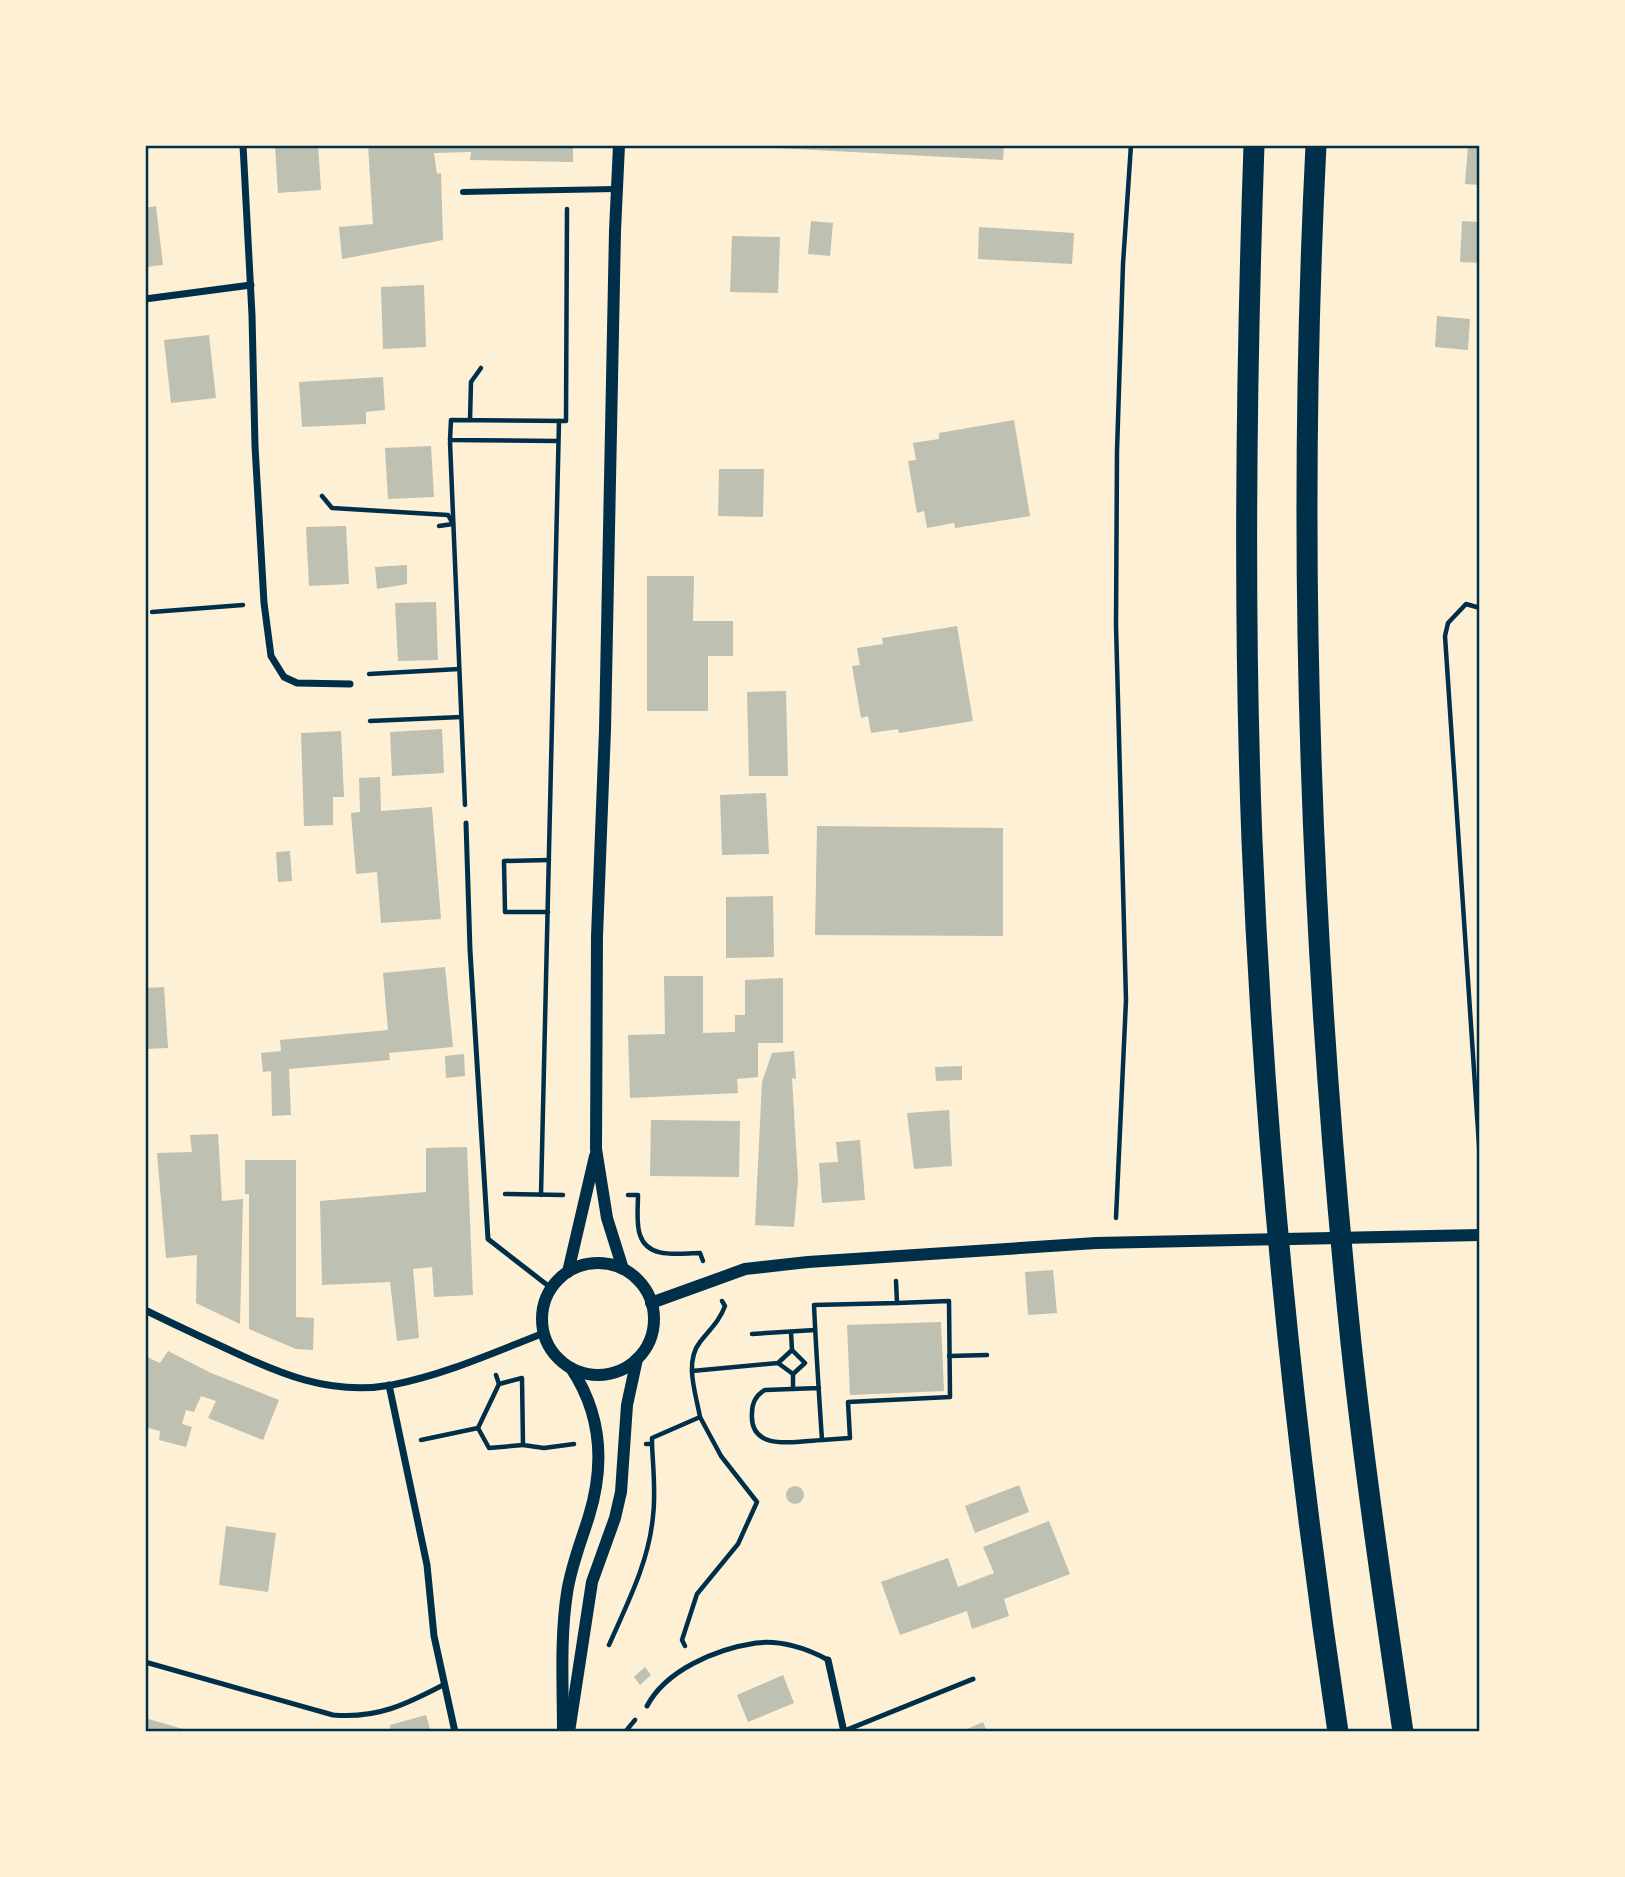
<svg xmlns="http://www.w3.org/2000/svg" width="1625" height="1877" viewBox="0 0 1625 1877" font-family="'PT Sans',sans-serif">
	<rect width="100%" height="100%" fill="#fdf0d5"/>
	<!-- building -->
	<g fill="#bec0b2">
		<polygon points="275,145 318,145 321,190 278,193"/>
		<polygon points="368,145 573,145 573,162 470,160 471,152 434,153 437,174 441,173 443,240 342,259 339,227 373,224"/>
		<polygon points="757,145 1004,145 1003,160 757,147"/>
		<polygon points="1468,145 1480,145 1480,185 1465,184"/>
		<polygon points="156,206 163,265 145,267 145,208"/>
		<polygon points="811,221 833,223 830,256 808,254"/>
		<polygon points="1462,221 1480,222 1480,263 1460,262"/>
		<polygon points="979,227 1074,233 1072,264 978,259"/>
		<polygon points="732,236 780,237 778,293 730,292"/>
		<polygon points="424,285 426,347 383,349 381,287"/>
		<polygon points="1437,316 1470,319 1468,350 1435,347"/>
		<polygon points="209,335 216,398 171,403 164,340"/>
		<polygon points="383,377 385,410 366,412 366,424 302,427 299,382"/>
		<polygon points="1014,420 1030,516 955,528 954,523 927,528 924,511 917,513 908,461 916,460 913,443 939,439 939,433"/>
		<polygon points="431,446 434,497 388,499 385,448"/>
		<polygon points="719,469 764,469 763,517 718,516"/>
		<polygon points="346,526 349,584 309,586 306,527"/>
		<polygon points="407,565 407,584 377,589 375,567"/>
		<polygon points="647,576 694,576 693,621 733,621 733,656 708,656 708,711 647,711"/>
		<polygon points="436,602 438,660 398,661 395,603"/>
		<polygon points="957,626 973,721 899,733 898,729 871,733 868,716 861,718 852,666 860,665 857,648 883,644 882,638"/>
		<polygon points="786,691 788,776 749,776 747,692"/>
		<polygon points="442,729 444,773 392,776 390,732"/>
		<polygon points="341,731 344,797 333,797 333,825 304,826 301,733"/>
		<polygon points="380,777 381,811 432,807 441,919 381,923 377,872 356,874 351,813 360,812 359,778"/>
		<polygon points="766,793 769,854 722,855 720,795"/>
		<polygon points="817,826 1003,828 1003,936 815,935"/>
		<polygon points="290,851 292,881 278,882 276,852"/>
		<polygon points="773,896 774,957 726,958 726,897"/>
		<polygon points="445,967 453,1047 389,1053 390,1060 289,1069 291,1115 272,1116 271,1071 263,1072 261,1053 281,1051 280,1040 388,1030 383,973"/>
		<polygon points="664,976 703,976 703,1033 735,1032 735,1015 745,1015 745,980 783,978 783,1043 758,1043 758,1077 737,1079 738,1093 630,1098 628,1035 665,1034"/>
		<polygon points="164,987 168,1048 145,1049 145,988"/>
		<polygon points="794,1051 796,1079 792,1078 798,1179 794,1227 755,1225 762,1082 772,1053"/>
		<polygon points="464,1054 465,1076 446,1078 445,1056"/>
		<polygon points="962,1066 962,1080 936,1081 935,1067"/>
		<polygon points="949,1110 952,1166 914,1169 907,1113"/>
		<polygon points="651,1120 740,1121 739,1177 650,1176"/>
		<polygon points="218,1134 222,1201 243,1199 240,1324 196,1303 197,1255 166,1258 157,1153 192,1152 190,1135"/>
		<polygon points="860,1140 865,1200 822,1203 819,1163 838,1162 836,1142"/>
		<polygon points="467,1147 473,1295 434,1297 432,1267 413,1269 419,1338 397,1341 390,1282 322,1285 320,1201 426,1192 426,1148"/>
		<polygon points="245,1160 296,1160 296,1317 314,1318 313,1350 296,1349 249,1329 249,1194 245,1194"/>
		<polygon points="1053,1270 1057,1313 1028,1315 1025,1272"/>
		<polygon points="941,1322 944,1391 850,1395 847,1325"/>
		<polygon points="168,1351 211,1373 279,1400 263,1440 208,1418 216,1401 201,1396 194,1412 186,1410 182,1424 192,1427 186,1447 159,1440 160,1431 145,1427 145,1356 160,1363"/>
		<polygon points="1019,1485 1029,1512 975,1533 965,1506"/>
		<circle cx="795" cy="1495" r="9"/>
		<polygon points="1049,1521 1070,1574 1004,1599 1009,1616 972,1629 967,1611 900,1635 881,1582 948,1558 958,1587 994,1573 983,1547"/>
		<polygon points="226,1526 276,1533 268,1592 219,1585"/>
		<polygon points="645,1667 651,1675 640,1685 634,1677"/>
		<polygon points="783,1675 794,1703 748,1722 737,1695"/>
		<polygon points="426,1715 431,1732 391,1732 390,1725"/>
		<polygon points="145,1718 190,1731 190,1732 145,1732"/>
		<polygon points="983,1722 987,1732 961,1732"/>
	</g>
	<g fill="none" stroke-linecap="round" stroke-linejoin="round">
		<!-- path -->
		<g stroke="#003049" stroke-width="4.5">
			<polyline points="470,420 471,382 481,368"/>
			<polyline points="558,441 450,440 451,420 566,421 567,209"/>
			<polyline points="450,442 465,805"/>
			<polyline points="322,496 332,508 448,515 453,524 439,526"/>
			<polyline points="1480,608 1466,604 1448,623 1445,636 1480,1160"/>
			<polyline points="152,612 243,605"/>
			<polyline points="369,674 459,669"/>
			<polyline points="370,721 461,717"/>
			<polyline points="548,912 505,912 504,861 549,860"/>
			<polyline points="505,1194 563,1195"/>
			<polyline points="541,1195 559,421"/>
			<path d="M628 1195H638C638 1207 636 1224 640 1235 648 1260 680 1253 700 1253L703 1261"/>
			<polyline points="1116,1218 1126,1000 1116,625 1117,451 1123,264 1131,145"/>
			<polyline points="791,1332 792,1350"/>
			<polyline points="752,1334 815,1330"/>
			<polyline points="949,1356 987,1355"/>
			<polyline points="692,1371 778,1363 792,1350 805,1363 793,1374 778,1363"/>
			<polyline points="793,1374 793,1389"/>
			<polyline points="496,1375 499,1384 522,1378 523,1445 544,1448 574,1444"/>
			<path d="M819 1388 765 1390C756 1395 752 1403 752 1413 749 1453 797 1441 822 1440 819 1395 816 1350 814 1305L897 1303 896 1281"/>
			<polyline points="478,1428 499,1384"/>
			<polyline points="421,1440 478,1428 489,1448 523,1445"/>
			<polyline points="822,1440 850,1438 848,1402 950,1397 949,1301 897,1303"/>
			<path d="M646 1444H652V1438L700 1417C696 1394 684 1362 700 1342 710 1329 719 1322 725 1306L722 1301"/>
			<path d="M609 1645C627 1604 649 1562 653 1516 656 1492 653 1468 652 1444"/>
			<polyline points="685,1646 682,1640 697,1594 738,1544 757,1502 721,1456 700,1417"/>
			<polyline points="625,1732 635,1720"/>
		</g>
		<!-- service -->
		<g stroke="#003049" stroke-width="5">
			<polyline points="466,823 470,950 488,1239 551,1288"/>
			<path d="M145 1662 333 1715C377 1719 407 1704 445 1684"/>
			<path d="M647 1706C666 1670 716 1649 756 1643 780 1640 807 1648 828 1660"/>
			<polyline points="844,1731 973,1679"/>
		</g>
		<!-- pedestrian -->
		<polyline stroke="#003049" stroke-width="6" points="463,192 616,189"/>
		<!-- minor -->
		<g stroke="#003049" stroke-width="7">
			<polyline points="243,145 252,315 255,446 264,603 271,656 284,677 297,683 350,684"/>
			<polyline points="145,299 251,285"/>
			<path d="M145 1310C171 1323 197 1335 223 1347 278 1373 329 1396 392 1385 444 1375 495 1352 544 1333"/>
			<polyline points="389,1385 427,1565 434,1636 455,1732"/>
			<polyline points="828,1660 844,1732"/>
		</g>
		<!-- tertiary -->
		<g stroke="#003049" stroke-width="12">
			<polyline points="619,145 615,231 605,730 597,936 596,1149 607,1218 623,1269"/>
			<circle cx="598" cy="1319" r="56"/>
			<polyline points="568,1272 595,1156"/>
			<polyline points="651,1303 745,1269 808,1262 1096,1243 1480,1235"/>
			<path d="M563 1732C563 1686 560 1638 567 1593 571 1566 581 1542 589 1516 605 1464 601 1413 571 1368"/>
			<polyline points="569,1732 592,1582 615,1518 621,1492 627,1405 637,1359"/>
		</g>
		<!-- motorway -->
		<g stroke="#003049" stroke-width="21">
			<path d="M1254 145C1246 377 1243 609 1252 841 1264 1139 1294 1437 1338 1732"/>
			<path d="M1316 145C1296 544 1310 946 1351 1343 1365 1473 1384 1602 1403 1732"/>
		</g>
	</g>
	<!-- border -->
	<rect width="1625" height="1877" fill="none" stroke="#fdf0d5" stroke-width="294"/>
	<rect x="147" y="147" width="1331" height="1583" fill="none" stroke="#003049" stroke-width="2.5"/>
</svg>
